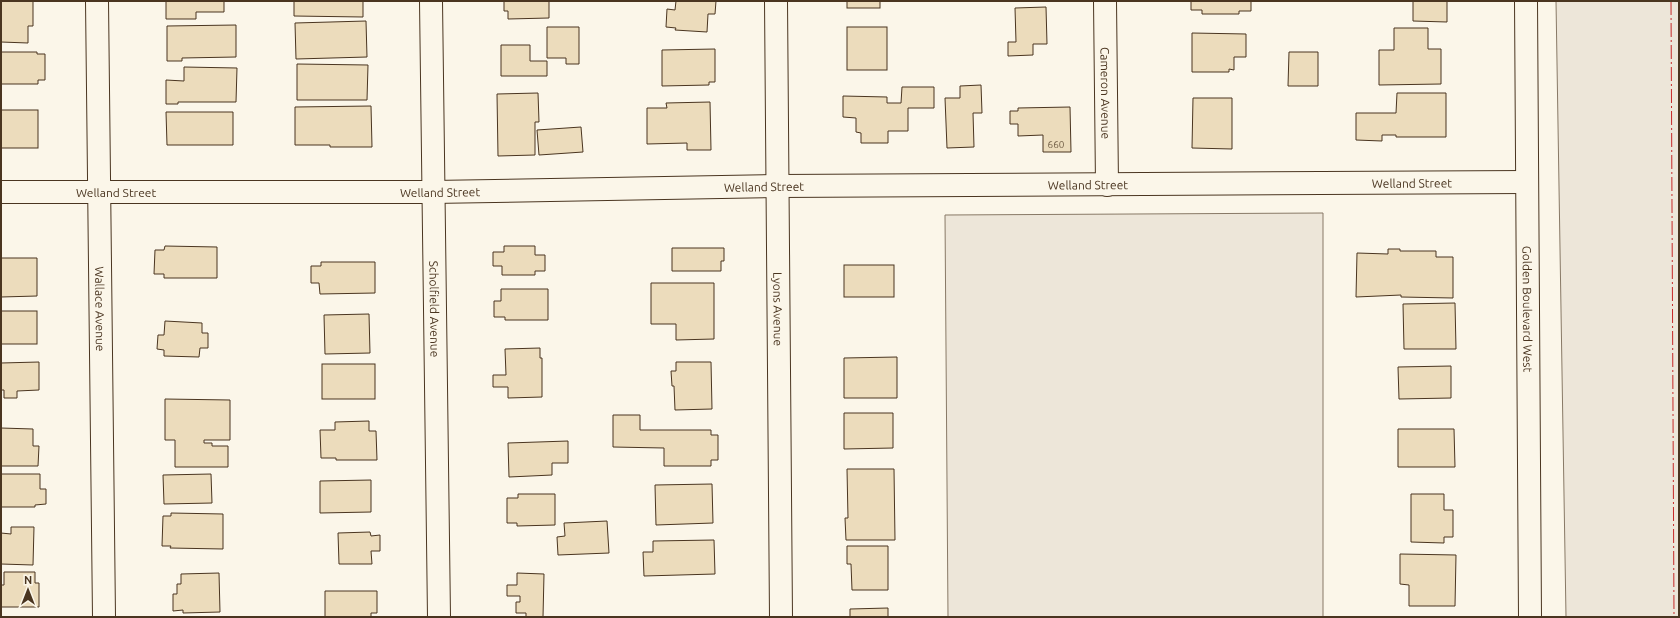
<svg xmlns="http://www.w3.org/2000/svg" width="1680" height="618" viewBox="0 0 1680 618" font-family="Ubuntu,sans-serif">
	<rect width="100%" height="100%" fill="#fbf6e9"/>
	<!-- green -->
	<g fill="#ede6d9" stroke="#887966">
		<polygon points="1556,1 1679,1 1679,617 1566,617"/>
		<polygon points="1323,213 1323,617 948,617 945,215"/>
	</g>
	<!-- building -->
	<g fill="#ecdcbc" stroke="#4a3520">
		<polygon points="1,1 33,1 33,26 28,26 28,43 1,42"/>
		<polygon points="166,1 224,1 224,12 196,12 196,19 166,19"/>
		<polygon points="294,1 363,1 363,17 294,16"/>
		<polygon points="504,1 549,1 549,18 508,19 508,11 504,11"/>
		<polygon points="676,1 716,1 715,14 708,14 707,32 675,30 676,28 666,27 667,9 675,10"/>
		<rect x="847" y="1" width="33" height="7"/>
		<polygon points="1191,1 1251,1 1251,11 1239,11 1239,14 1202,14 1202,10 1191,10"/>
		<polygon points="1413,1 1447,1 1447,22 1413,21"/>
		<polygon points="1046,7 1047,44 1033,44 1033,55 1008,56 1008,42 1016,42 1015,8"/>
		<polygon points="366,21 367,57 296,59 295,23"/>
		<polygon points="236,25 236,57 182,58 182,61 167,61 167,26"/>
		<polygon points="547,27 579,27 579,64 566,64 566,58 547,58"/>
		<rect x="847" y="27" width="40" height="43"/>
		<polygon points="1394,28 1428,28 1428,49 1441,49 1441,84 1379,85 1379,50 1394,50"/>
		<polygon points="1192,33 1246,34 1246,57 1234,57 1234,70 1229,69 1229,72 1192,72"/>
		<polygon points="501,45 530,45 530,61 547,61 547,76 501,76"/>
		<polygon points="715,49 715,82 709,82 709,85 662,86 662,50"/>
		<polygon points="1,52 37,52 37,54 45,54 45,80 38,80 38,84 1,84"/>
		<polygon points="1289,52 1318,52 1318,86 1288,86"/>
		<polygon points="297,64 368,65 367,100 297,100"/>
		<polygon points="184,67 237,68 236,102 178,102 178,104 166,104 166,80 184,81"/>
		<polygon points="981,85 982,113 973,113 974,147 947,148 945,98 960,98 960,86"/>
		<polygon points="902,87 934,87 934,108 908,108 908,131 888,131 888,143 861,143 861,133 856,132 856,118 843,117 843,96 887,97 887,103 901,103"/>
		<polygon points="538,93 539,122 535,122 535,155 498,156 497,94"/>
		<polygon points="1397,93 1446,93 1446,137 1396,137 1396,135 1382,135 1382,141 1356,140 1356,113 1396,113"/>
		<polygon points="1193,98 1232,98 1232,149 1192,148"/>
		<polygon points="710,102 711,150 687,150 687,143 647,144 647,108 667,108 666,103"/>
		<polygon points="371,106 372,147 330,147 330,145 295,145 295,107"/>
		<polygon points="1070,107 1071,152 1043,152 1043,135 1018,136 1018,124 1010,124 1010,111 1018,111 1018,108"/>
		<rect x="1" y="110" width="37" height="38"/>
		<polygon points="166,112 233,112 233,145 167,145"/>
		<polygon points="581,127 583,152 539,155 537,130"/>
		<polygon points="165,246 217,247 217,278 164,278 164,274 154,274 155,250 164,250"/>
		<polygon points="504,246 535,246 535,255 545,255 545,271 535,271 535,275 502,275 502,266 493,266 493,252 504,252"/>
		<polygon points="672,248 724,248 724,261 721,261 721,271 672,271"/>
		<polygon points="1388,249 1400,249 1400,251 1436,251 1436,257 1453,257 1453,298 1401,297 1401,295 1356,297 1357,253 1388,254"/>
		<polygon points="1,258 37,258 37,296 1,297"/>
		<polygon points="321,262 375,262 375,293 320,294 319,283 311,283 311,266 321,266"/>
		<rect x="844" y="265" width="50" height="32"/>
		<polygon points="651,283 714,283 714,339 676,340 676,324 651,324"/>
		<polygon points="501,289 548,289 548,320 505,320 505,317 494,317 494,301 501,301"/>
		<polygon points="1455,303 1456,349 1404,349 1403,304"/>
		<rect x="1" y="311" width="36" height="33"/>
		<polygon points="369,314 370,353 325,354 324,315"/>
		<polygon points="165,321 202,323 202,333 208,333 208,348 200,348 199,357 164,356 164,350 157,349 158,335 164,335"/>
		<polygon points="540,348 540,358 542,358 542,397 508,398 508,387 493,387 493,375 506,375 505,349"/>
		<polygon points="897,357 897,398 844,398 844,358"/>
		<polygon points="39,362 39,390 17,391 17,398 4,398 4,390 1,390 1,363"/>
		<polygon points="676,362 711,362 712,409 675,410 674,386 672,386 671,371 676,371"/>
		<rect x="322" y="364" width="53" height="35"/>
		<polygon points="1451,366 1451,398 1399,399 1398,367"/>
		<polygon points="165,399 230,400 230,440 204,440 204,443 212,443 212,446 228,446 228,467 175,467 175,440 165,440"/>
		<polygon points="844,413 893,413 893,448 844,449"/>
		<polygon points="613,415 640,415 640,430 711,430 711,435 718,435 718,460 711,460 711,466 664,466 664,448 613,447"/>
		<polygon points="369,421 369,431 376,431 377,460 336,460 336,458 321,458 320,430 335,430 335,422"/>
		<polygon points="1,428 33,429 33,446 39,446 38,466 1,466"/>
		<polygon points="1398,429 1454,429 1455,467 1398,467"/>
		<polygon points="568,441 568,463 552,463 552,475 509,477 508,443"/>
		<polygon points="847,469 894,469 895,540 846,540 845,518 848,518"/>
		<polygon points="1,474 40,474 40,489 46,489 46,504 35,505 35,507 1,507"/>
		<polygon points="211,474 212,503 164,504 163,475"/>
		<polygon points="371,480 371,512 320,513 320,481"/>
		<polygon points="712,484 713,523 656,525 655,485"/>
		<polygon points="518,494 555,494 555,525 517,526 517,523 507,523 507,498 518,498"/>
		<polygon points="1411,494 1444,494 1444,510 1453,510 1453,537 1444,537 1444,543 1411,542"/>
		<polygon points="171,513 223,514 223,549 170,548 171,546 162,546 163,516 171,516"/>
		<polygon points="607,521 609,553 558,555 557,537 565,536 564,523"/>
		<polygon points="11,527 34,527 33,565 1,564 1,533 11,534"/>
		<polygon points="370,532 371,536 380,535 380,551 371,551 372,564 339,564 338,533"/>
		<polygon points="714,540 715,574 644,576 643,552 653,552 653,541"/>
		<polygon points="847,546 888,546 888,590 852,590 851,564 847,564"/>
		<polygon points="1400,554 1456,555 1455,606 1409,606 1409,585 1400,584"/>
		<polygon points="4,572 35,572 35,583 39,583 39,607 1,607 1,585 4,585"/>
		<polygon points="219,573 220,612 183,613 183,610 173,611 173,594 177,594 177,584 181,584 181,574"/>
		<polygon points="517,573 544,574 543,617 526,617 526,613 516,613 516,602 520,602 520,596 507,596 507,585 517,585"/>
		<polygon points="325,591 377,591 377,613 371,613 371,617 325,617"/>
		<polygon points="888,608 888,617 850,617 850,609"/>
	</g>
	<g fill="none" stroke-linecap="round" stroke-linejoin="round">
		<!-- minor casing -->
		<g stroke="#4a3520" stroke-width="24">
			<g id="minor">
				<path id="s1" d="M97 1 104 617"/>
				<path id="s2" d="M431 1 439 617"/>
				<path id="s3" d="M776 1 781 617"/>
				<path id="s4" d="M1105 1 1107 185"/>
				<path id="s5" d="M1526 1 1530 617"/>
				<path id="s6" d="M1 192H432L778 186 1527 182"/>
			</g>
		</g>
		<!-- minor -->
		<use href="#minor" stroke="#fbf6e9" stroke-width="22"/>
		<!-- power -->
		<polyline stroke="#c62828" stroke-width="1" stroke-dasharray="14 3 2 3" stroke-linecap="butt" points="1671,1 1674,617"/>
	</g>
	<g text-anchor="middle" dominant-baseline="central" stroke-width="3" stroke-linejoin="round" paint-order="stroke">
		<!-- number labels -->
		<g font-size="10" fill="#725f47">
			<text x="1056" y="144">660</text>
		</g>
		<!-- street labels -->
		<g font-size="12" fill="#4a3520" stroke="#fbf6e9">
			<text stroke="none"><textPath href="#s4" startOffset="92">Cameron Avenue</textPath></text>
			<text stroke="none"><textPath href="#s6" startOffset="1411">Welland Street</textPath></text>
			<text stroke="none"><textPath href="#s6" startOffset="1087">Welland Street</textPath></text>
			<text stroke="none"><textPath href="#s6" startOffset="763">Welland Street</textPath></text>
			<text stroke="none"><textPath href="#s6" startOffset="439">Welland Street</textPath></text>
			<text stroke="none"><textPath href="#s6" startOffset="115">Welland Street</textPath></text>
			<text stroke="none"><textPath href="#s1" startOffset="308">Wallace Avenue</textPath></text>
			<text stroke="none"><textPath href="#s2" startOffset="308">Scholfield Avenue</textPath></text>
			<text stroke="none"><textPath href="#s3" startOffset="308">Lyons Avenue</textPath></text>
			<text stroke="none"><textPath href="#s5" startOffset="308">Golden Boulevard West</textPath></text>
		</g>
	</g>
	<!-- border -->
	<rect width="1680" height="618" fill="none" stroke="#4a3520" stroke-width="4"/>
	<!-- north arrow -->
	<g transform="translate(28 590)" stroke="#fbf6e9" stroke-width="3" paint-order="stroke">
	<path d="M0-3L7 15L0 10L-7 15Z" fill="#4a3520"/>
	<text y="-6" font-size="11" font-weight="bold" text-anchor="middle" fill="#4a3520">N</text>
	</g>
</svg>
